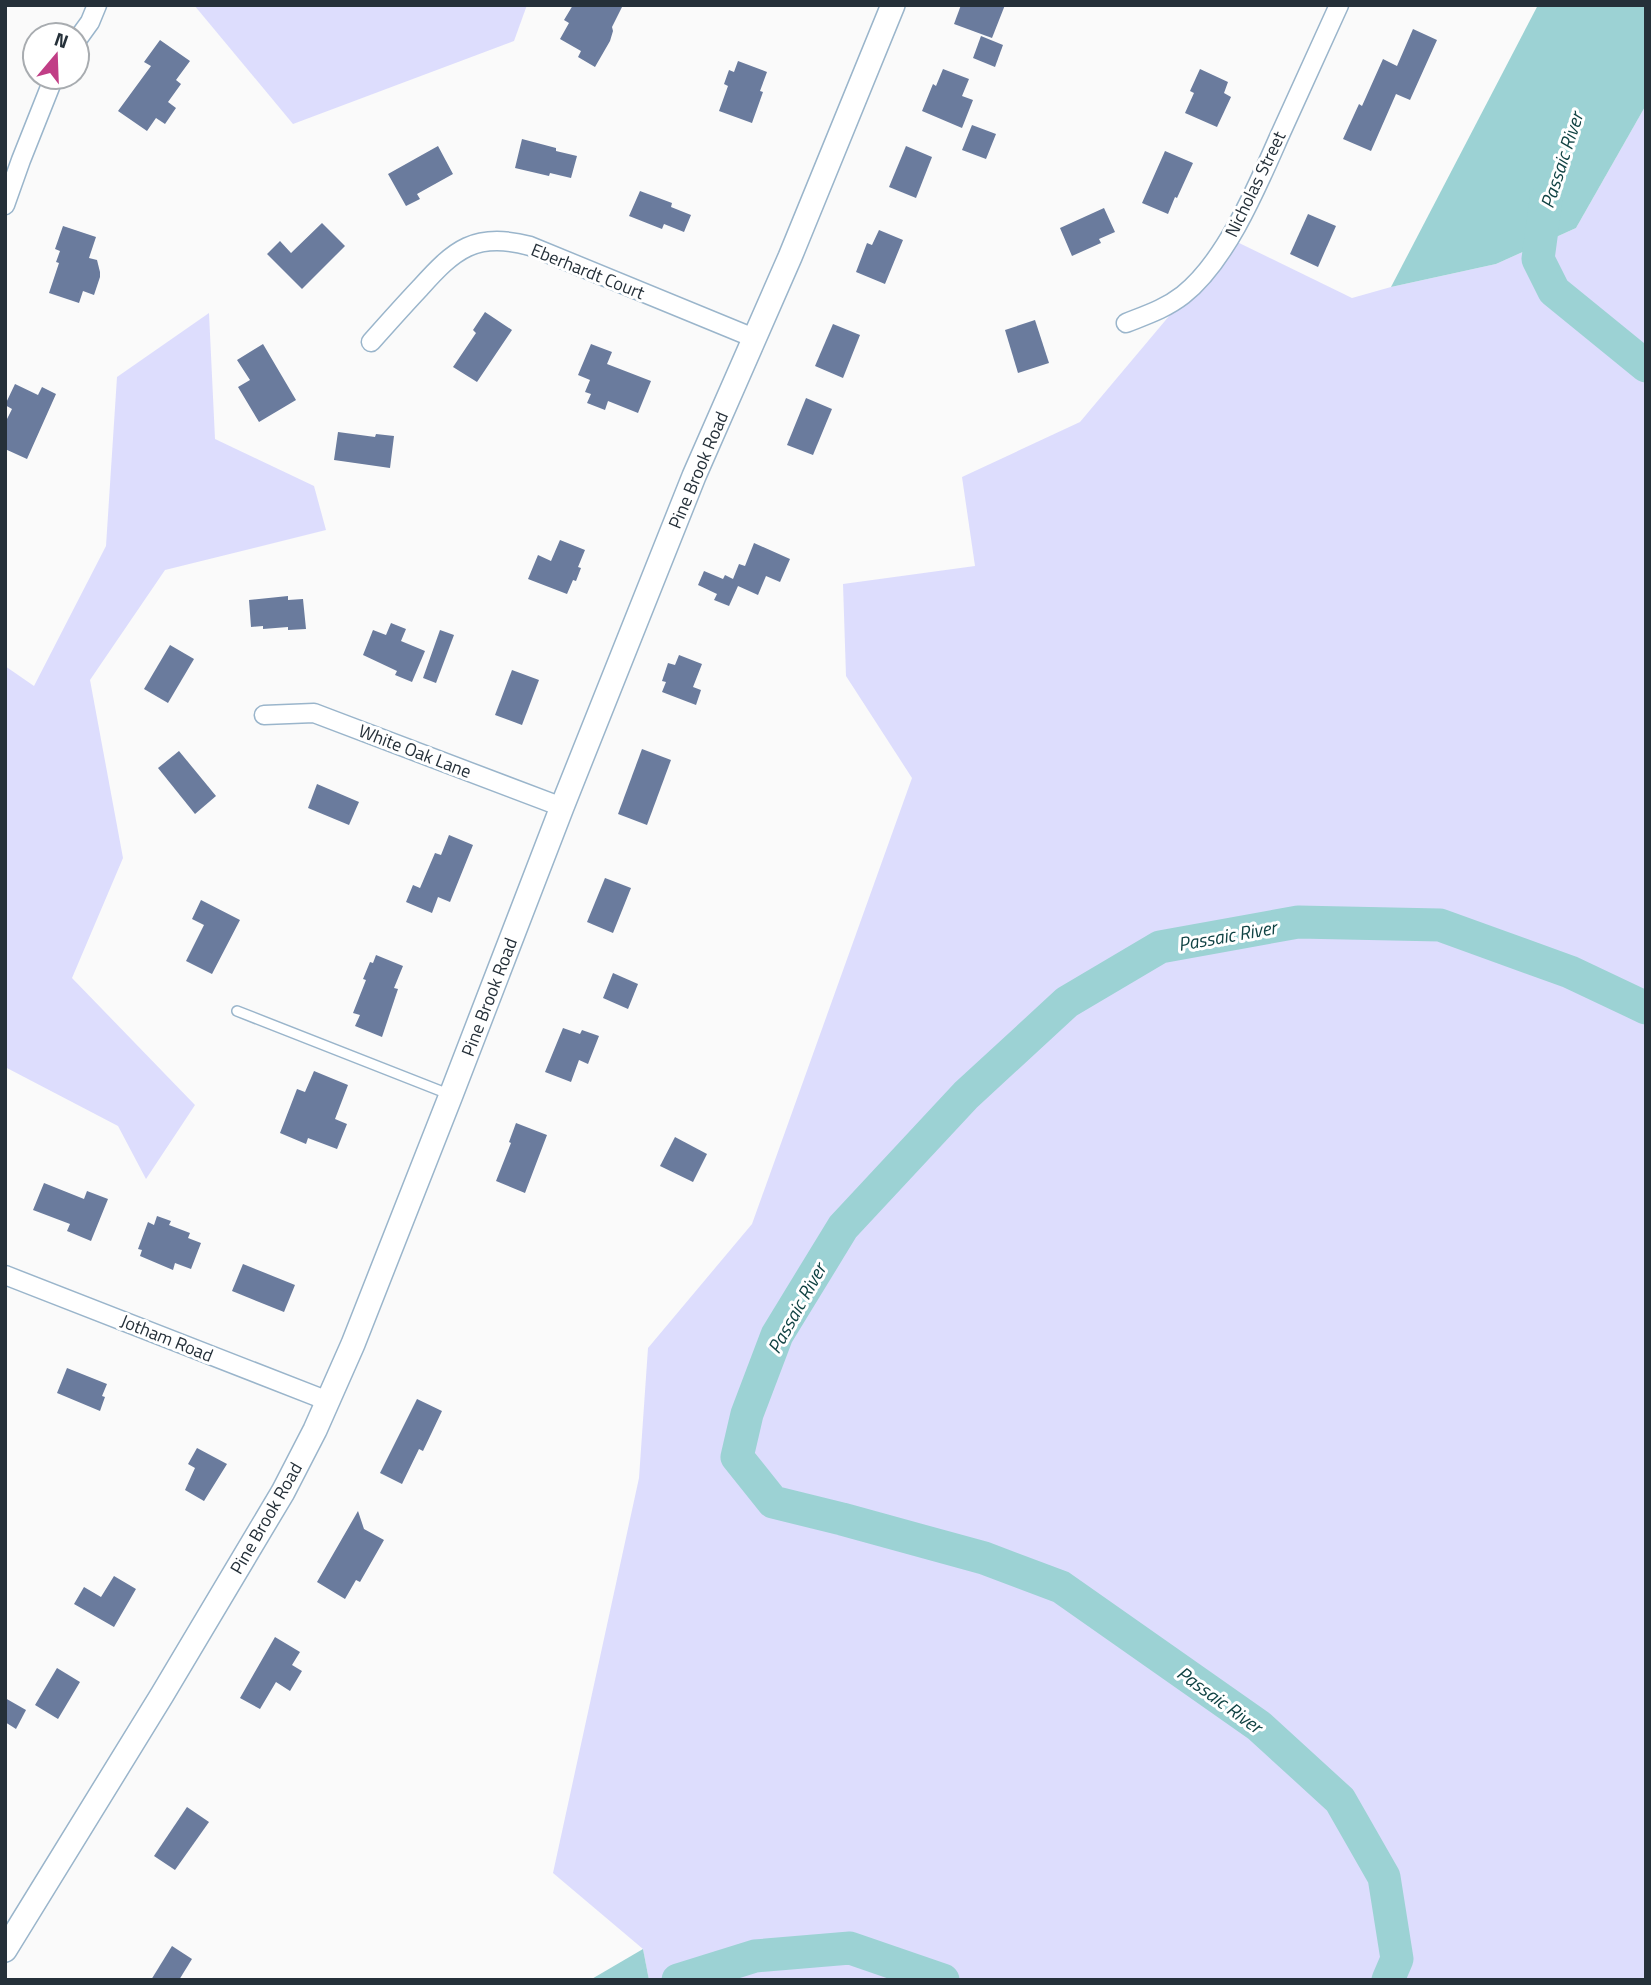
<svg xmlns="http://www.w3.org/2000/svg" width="1651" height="1985" viewBox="0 0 1651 1985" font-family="'Titillium Web',sans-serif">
	<rect width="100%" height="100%" fill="#fafafa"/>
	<!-- green -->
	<g fill="#ddddfd">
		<polygon points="194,5 527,5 514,41 293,124"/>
		<polygon points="1646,105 1646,1980 649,1980 643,1949 553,1873 639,1478 648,1348 752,1224 912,778 846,676 843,584 975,566 962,477 1080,422 1233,240 1352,298 1391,287 1496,264 1576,228"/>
		<polygon points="209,313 215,439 314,486 326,530 165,570 90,680 123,858 72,978 195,1105 146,1179 118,1126 5,1067 5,666 34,686 106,546 117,377"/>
	</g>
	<!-- water -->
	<g fill="#9cd2d4">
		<polygon points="1538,5 1646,5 1646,105 1576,228 1496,264 1391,287"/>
		<polygon points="643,1949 649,1980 590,1980"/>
	</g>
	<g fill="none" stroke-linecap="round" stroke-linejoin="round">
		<!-- river -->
		<g stroke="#9cd2d4" stroke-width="33">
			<polyline points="1546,200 1538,259 1554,291 1646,366"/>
			<polyline points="678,1980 755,1956 850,1948 943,1980"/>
			<polyline points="1388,1980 1397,1959 1384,1877 1340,1800 1259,1726 1061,1587 984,1558 842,1519 773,1502 737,1457 747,1414 777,1335 843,1227 966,1095 1067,1002 1160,947 1298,922 1440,925 1570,972 1646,1008"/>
		</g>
	</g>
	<!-- building -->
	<g fill="#6a7b9d">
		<polygon points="573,5 623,5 612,27 613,31 610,41 595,67 578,57 581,51 560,39 569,23 564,20"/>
		<polygon points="961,5 1005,5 992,38 954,24"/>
		<polygon points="1413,29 1437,40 1410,100 1396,94 1371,151 1343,139 1359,104 1362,106 1383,59 1397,66"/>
		<polygon points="981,36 1003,45 995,67 973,58"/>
		<polygon points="160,40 190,61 176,80 181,84 168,102 176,108 165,124 156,118 147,131 118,111 151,66 144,62"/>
		<polygon points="738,61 767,72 760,91 763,92 752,123 719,111 728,86 724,84 729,70 734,72"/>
		<polygon points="943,69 969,79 962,96 973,100 962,128 922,111 933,84 936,86"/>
		<polygon points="1200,69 1228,82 1224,93 1231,97 1217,127 1185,113 1194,93 1190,91"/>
		<polygon points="972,125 996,134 986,159 962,150"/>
		<polygon points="522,139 556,148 556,151 577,156 571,178 550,173 549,176 515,168"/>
		<polygon points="438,146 453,174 417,194 420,199 406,206 388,174"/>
		<polygon points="906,146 932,157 916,198 889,187"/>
		<polygon points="1165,151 1193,163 1177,198 1175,197 1168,214 1142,203"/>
		<polygon points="640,191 672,203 671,207 691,215 684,232 664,224 662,229 629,216"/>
		<polygon points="1104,208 1115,232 1099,239 1101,243 1072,256 1060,228"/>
		<polygon points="1308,214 1336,226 1318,267 1290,254"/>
		<polygon points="322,223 345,246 302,289 267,254 280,241 291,253"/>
		<polygon points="63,226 96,237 89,258 97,260 100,272 100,277 94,295 83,291 79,303 49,293 59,263 56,262 60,251 55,249"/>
		<polygon points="879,230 903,240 885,284 856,272 867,243 872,245"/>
		<polygon points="485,312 512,330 477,382 453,367 476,333 473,330"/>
		<polygon points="1035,320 1049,363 1018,373 1005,330"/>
		<polygon points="833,324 860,335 843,378 815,366"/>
		<polygon points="263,344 296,400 259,422 238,387 250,380 237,360"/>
		<polygon points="591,344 612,352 607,364 651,381 638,413 608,401 605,410 587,403 591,394 585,392 590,380 578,375"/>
		<polygon points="15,384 38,395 42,387 56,394 27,459 5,449 5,423 12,409 5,405"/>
		<polygon points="806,398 832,409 813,455 787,445"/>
		<polygon points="338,432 375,437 376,434 394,436 390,468 334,460"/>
		<polygon points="560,540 585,550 578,567 581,568 576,581 573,580 567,594 528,579 538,555 551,561"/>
		<polygon points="754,543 790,559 780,582 766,576 758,595 738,586 729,606 714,600 717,594 698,585 704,571 723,579 725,575 733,579 739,564 745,566"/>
		<polygon points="288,596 288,600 303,599 306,629 288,630 288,627 263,629 263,626 251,627 249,600"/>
		<polygon points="391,623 406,629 401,641 425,651 412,682 395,675 397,671 363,655 373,630 386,635"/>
		<polygon points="440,630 454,635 436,683 423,678"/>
		<polygon points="170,645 194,659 168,703 144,689"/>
		<polygon points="679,655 702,664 693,687 701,690 696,705 662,692 666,682 662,681 668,663 675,665"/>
		<polygon points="512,670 539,680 522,725 495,715"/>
		<polygon points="642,749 671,760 647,825 618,814"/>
		<polygon points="179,751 216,796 195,814 158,768"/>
		<polygon points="317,784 359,802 349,825 308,808"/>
		<polygon points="449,835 473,845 450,902 438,897 432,913 406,902 413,885 420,888 435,853 441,855"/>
		<polygon points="605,878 631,888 613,933 587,922"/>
		<polygon points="201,900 240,920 212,974 186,961 204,925 192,919"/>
		<polygon points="376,955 403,966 394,988 398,989 382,1037 355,1026 360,1015 353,1013 366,980 363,979 370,962 373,963"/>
		<polygon points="613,973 638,984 628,1009 603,998"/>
		<polygon points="563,1028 580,1034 582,1030 599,1036 588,1064 579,1060 571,1082 545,1072"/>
		<polygon points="314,1071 348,1085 335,1119 347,1124 337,1149 308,1138 306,1144 280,1133 297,1089 305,1092"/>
		<polygon points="516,1123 547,1135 525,1193 496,1181 511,1143 509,1142"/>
		<polygon points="675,1137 707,1154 693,1182 660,1166"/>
		<polygon points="44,1183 84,1199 87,1191 108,1199 91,1241 67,1231 70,1224 33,1210"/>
		<polygon points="157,1216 171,1221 169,1225 190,1233 188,1238 201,1243 191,1269 175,1263 173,1270 140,1256 142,1250 138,1249 148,1222 154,1225"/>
		<polygon points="243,1264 295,1285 284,1312 232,1291"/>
		<polygon points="67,1368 107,1384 102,1396 105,1397 100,1411 57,1393"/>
		<polygon points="417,1399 442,1411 423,1451 419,1449 402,1484 380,1473"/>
		<polygon points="197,1448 227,1464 204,1501 185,1490 195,1468 188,1464"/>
		<polygon points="358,1511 364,1529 384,1540 360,1582 356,1580 345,1599 317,1582"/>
		<polygon points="114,1576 136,1589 114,1627 74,1604 84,1587 101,1597"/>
		<polygon points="275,1637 300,1652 292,1665 302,1671 290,1691 276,1682 260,1709 240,1698"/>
		<polygon points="57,1668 80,1682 58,1719 35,1705"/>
		<polygon points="5,1698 26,1710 16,1729 5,1722"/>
		<polygon points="187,1807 209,1822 175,1870 154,1856"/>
		<polygon points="172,1946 192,1959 179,1980 151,1980"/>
	</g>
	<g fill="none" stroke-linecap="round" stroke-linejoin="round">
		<!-- service casing -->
		<g stroke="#9ab5cb" stroke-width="12">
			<polyline id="service" points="237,1011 451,1095"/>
		</g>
		<!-- minor casing -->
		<g stroke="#9ab5cb" stroke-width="21">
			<g id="minor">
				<polyline points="77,40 90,22 97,5"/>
				<polyline points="5,205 21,160 54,77"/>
				<path d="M1126 323C1146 315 1165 309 1183 295 1226 261 1257 187 1279 137 1299 93 1319 49 1339 5"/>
				<path d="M371 342C387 324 403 306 420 288 454 250 475 231 530 246L754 338"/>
				<polyline points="264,715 314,713 562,807"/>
				<polyline points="5,1275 328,1401"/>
			</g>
		</g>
		<!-- tertiary casing -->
		<g stroke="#9ab5cb" stroke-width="26">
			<polyline id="tertiary" points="5,1950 162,1695 283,1492 315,1430 353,1344 451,1095 562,807 694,476 790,257 893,5"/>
		</g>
		<!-- service -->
		<use href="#service" stroke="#fff" stroke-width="9"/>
		<!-- minor -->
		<use href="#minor" stroke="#fff" stroke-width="18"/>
		<!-- tertiary -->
		<use href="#tertiary" stroke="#fff" stroke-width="23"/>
	</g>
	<g text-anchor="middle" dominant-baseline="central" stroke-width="6" stroke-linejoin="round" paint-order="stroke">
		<!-- street labels -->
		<g font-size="18" fill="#253039" stroke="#fff">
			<text transform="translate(1255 184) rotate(-64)">Nicholas Street</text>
			<text transform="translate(588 271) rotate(22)">Eberhardt Court</text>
			<text transform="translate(698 470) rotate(-67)">Pine Brook Road</text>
			<text transform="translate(415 751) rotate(21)">White Oak Lane</text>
			<text transform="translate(489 997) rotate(-69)">Pine Brook Road</text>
			<text transform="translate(167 1338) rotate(22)">Jotham Road</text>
			<text transform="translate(266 1518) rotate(-60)">Pine Brook Road</text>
		</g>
		<!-- water labels -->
		<g font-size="19" font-style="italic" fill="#114344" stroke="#fff">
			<text transform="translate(1561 160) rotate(-72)">Passaic River</text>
			<text transform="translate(1227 935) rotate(-10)">Passaic River</text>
			<text transform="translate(796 1308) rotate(-61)">Passaic River</text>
			<text transform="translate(1220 1699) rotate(36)">Passaic River</text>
		</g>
	</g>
	<!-- border -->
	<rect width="1651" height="1985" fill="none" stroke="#253039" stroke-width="14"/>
	<!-- north arrow -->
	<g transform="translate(56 56) rotate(19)"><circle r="33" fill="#ffffff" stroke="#a8acb0" stroke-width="2"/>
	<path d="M0-5L12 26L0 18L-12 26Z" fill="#c13e86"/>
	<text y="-10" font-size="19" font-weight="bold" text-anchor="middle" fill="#253039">N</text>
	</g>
</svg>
